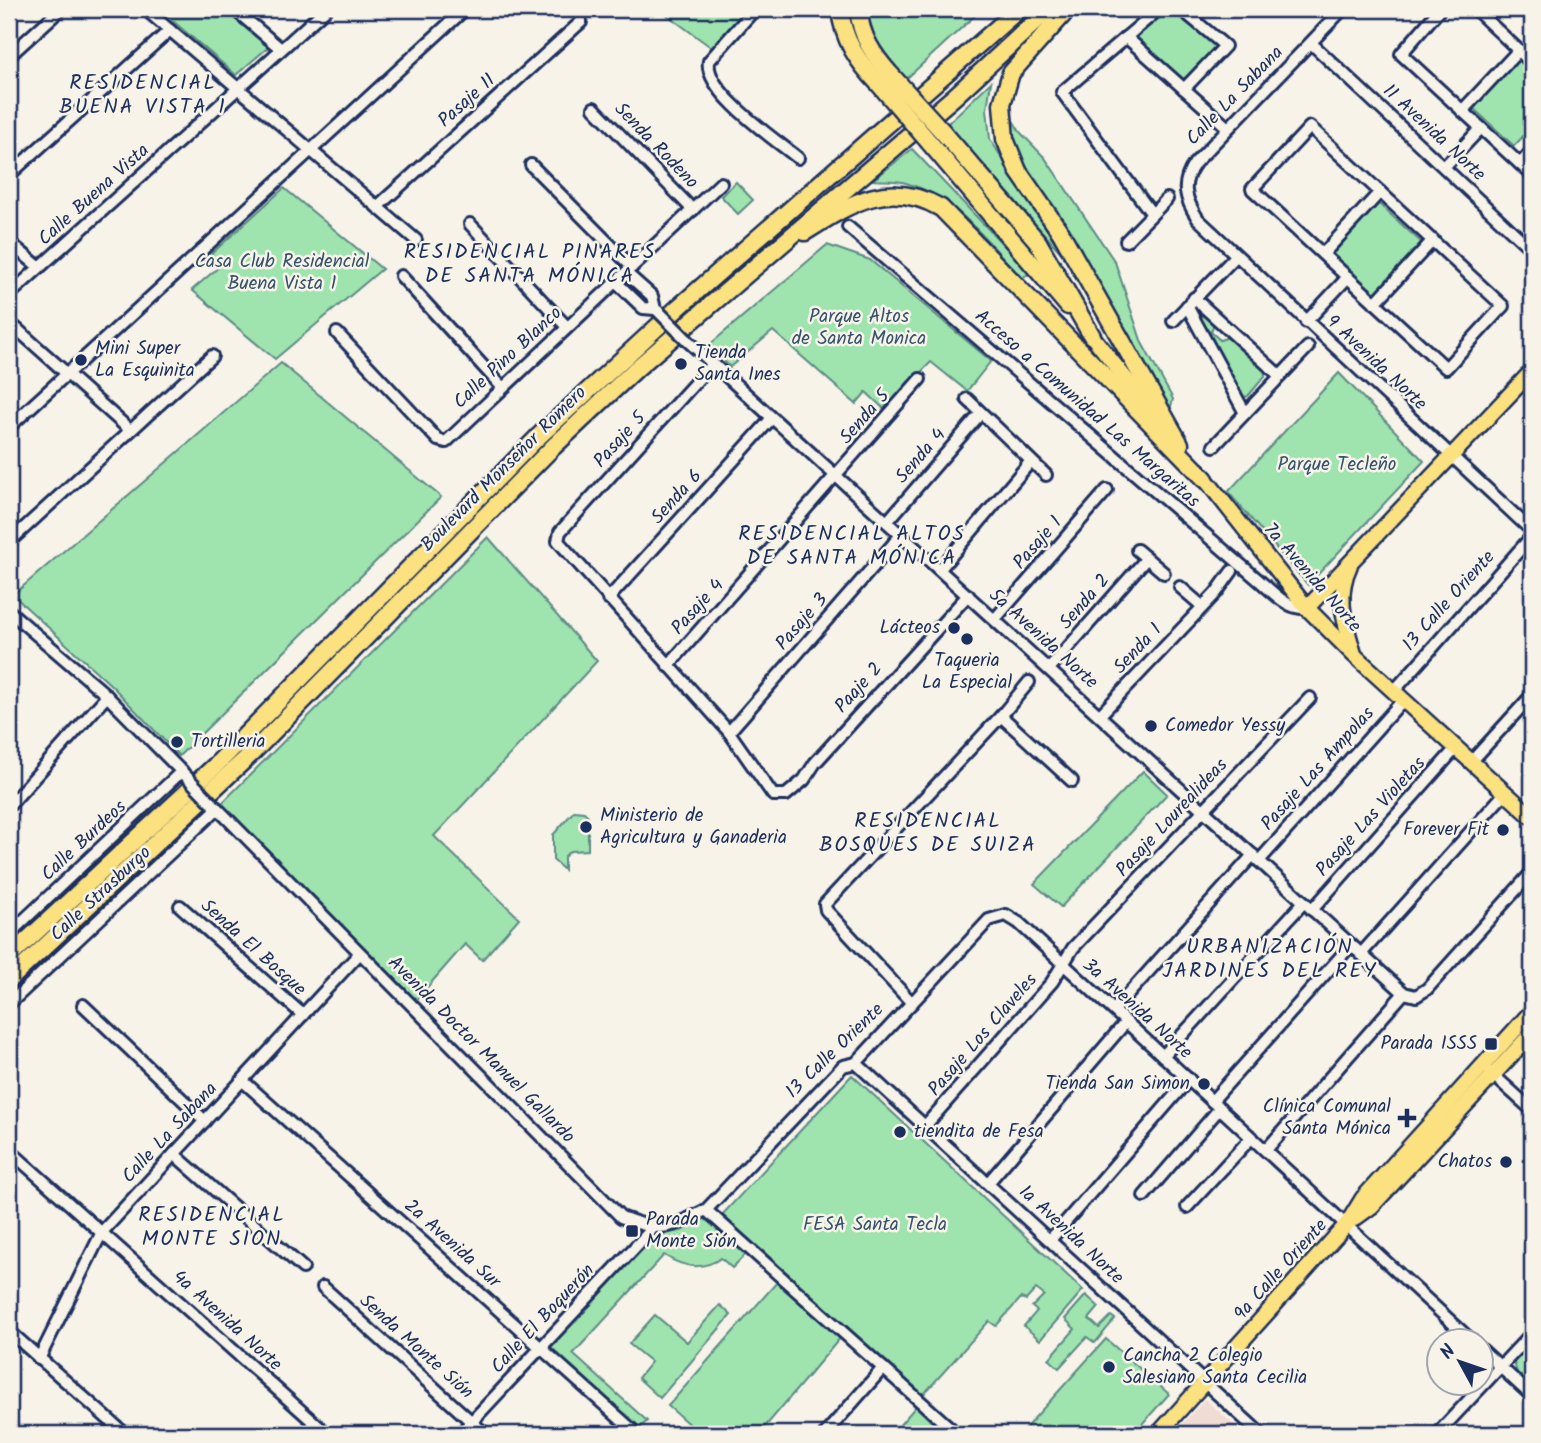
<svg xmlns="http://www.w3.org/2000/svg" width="1541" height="1443" viewBox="0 0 1541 1443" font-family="Kalam,sans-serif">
	<rect width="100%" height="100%" fill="#f7f3e8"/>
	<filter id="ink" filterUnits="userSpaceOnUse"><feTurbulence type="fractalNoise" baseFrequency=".0143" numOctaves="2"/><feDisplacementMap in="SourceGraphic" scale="14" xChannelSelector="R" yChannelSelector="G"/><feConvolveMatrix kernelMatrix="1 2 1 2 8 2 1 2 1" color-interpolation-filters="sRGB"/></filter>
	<g filter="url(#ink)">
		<!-- built -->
		<polygon fill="#f0dcd3" points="1205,1399 1244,1434 1173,1434"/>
		<!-- green -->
		<g fill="#9fe4af" stroke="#5d8a86" stroke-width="2">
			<polygon points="159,9 233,9 273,43 236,75"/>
			<polygon points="659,9 747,9 712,48"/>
			<polygon points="866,9 982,9 905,80 878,47"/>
			<polygon points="1169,9 1216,46 1182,84 1133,38"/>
			<polygon points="1518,60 1532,73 1532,127 1514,146 1473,108"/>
			<polygon points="991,82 987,109 990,139 1063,255 947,124"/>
			<polygon points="1011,117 1020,132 1045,158 1115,262 1142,343 1173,399 1169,413 1130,347 1097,280 1014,146"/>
			<path d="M912 149 1030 273 1022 278C987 242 956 197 906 183 896 180 884 181 873 180Z"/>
			<polygon points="736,182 753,200 738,214 721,196"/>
			<polygon points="284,188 382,269 275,359 192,290 220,266 209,256"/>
			<polygon points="1378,203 1422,243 1376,294 1330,255"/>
			<polygon points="827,245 870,260 991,361 967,391 931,362 884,409 866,392 856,404 773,331 730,367 708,346"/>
			<polygon points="1203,312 1214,323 1211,332 1220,340 1229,337 1264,368 1265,376 1248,396 1241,398 1198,316"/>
			<polygon points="281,363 441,497 179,756 113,687 13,595"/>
			<polygon points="1339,373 1424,461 1308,585 1228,492"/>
			<polygon points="488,537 597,661 434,836 519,918 482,960 465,944 416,1000 221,804"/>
			<polygon points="1143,771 1167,794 1061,907 1034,884"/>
			<polygon points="574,811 584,812 588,816 588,850 570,851 564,857 564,870 553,860 553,835"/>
			<polygon points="852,1075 1083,1290 1040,1340 1024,1326 1037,1311 1032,1307 1044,1295 1036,1289 1026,1300 1021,1298 996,1326 989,1321 923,1395 722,1215"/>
			<path d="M708 1217 746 1254 732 1268 721 1258C702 1271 682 1267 664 1255L573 1354 647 1421 638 1430 547 1348 653 1235 681 1231Z"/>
			<polygon points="778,1281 841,1337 759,1434 700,1434 668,1406"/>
			<polygon points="1086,1295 1099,1307 1089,1319 1099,1328 1111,1316 1115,1319 1095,1343 1087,1337 1059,1368 1049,1359 1075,1329 1065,1319"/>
			<polygon points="720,1305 731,1315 660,1398 638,1378 651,1362 629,1344 655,1315 687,1342"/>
			<polygon points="1106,1339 1169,1394 1133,1434 1020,1434"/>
			<polygon points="1532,1339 1532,1389 1518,1376 1513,1359"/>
			<polygon points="916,1406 943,1434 892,1434"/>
		</g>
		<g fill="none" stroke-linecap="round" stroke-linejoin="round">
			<!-- minor casing -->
			<g stroke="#1b2f5e" stroke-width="16">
				<g id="minor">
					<polyline points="145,9 416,240"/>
					<polyline points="234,9 281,49"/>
					<path d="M755 9 709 61C703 91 776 140 798 158"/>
					<polyline points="1181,9 1225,46 1184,89"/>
					<path d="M1343 9 1195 163C1180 184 1185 199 1198 219L1532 531"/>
					<polyline points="1440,9 1401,54 1532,175"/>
					<polyline points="1475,9 1532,63"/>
					<polyline points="1126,37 1228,128"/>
					<polyline points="1311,43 1532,250"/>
					<polyline points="9,56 61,9"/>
					<polyline points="594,108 693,210"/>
					<polyline points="1462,111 1519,50"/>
					<polygon points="1310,127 1503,306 1446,368 1252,189"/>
					<polyline points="1520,164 1532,151"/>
					<polyline points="531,165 632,267"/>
					<polyline points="1444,167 1481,128"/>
					<polyline points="9,175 170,30"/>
					<polyline points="377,207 581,22"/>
					<polyline points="1152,214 1062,92 1159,9"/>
					<polyline points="470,224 567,327"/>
					<path d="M848 227 1262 583C1276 595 1289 610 1307 608"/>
					<polyline points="1126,241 1167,199"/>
					<polyline points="9,242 39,267"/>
					<polyline points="1323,254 1380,192"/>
					<polyline points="626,273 652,296 655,309"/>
					<polyline points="401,276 502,387"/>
					<polyline points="616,282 643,308 655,309"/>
					<polyline points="9,295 326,9"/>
					<polyline points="1194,298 1280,376"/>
					<polyline points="1375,303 1433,240"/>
					<polyline points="1187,306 1245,413"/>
					<polyline points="1173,321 1236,256"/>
					<polyline points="9,322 130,430"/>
					<polyline points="1306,322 1348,277"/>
					<polyline points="337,333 438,440 446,442 721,183"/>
					<polyline points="689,342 1404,993 1416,996 1427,989 1532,872"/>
					<polyline points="712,364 560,532 558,541 729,732 773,795 786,795 804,780 815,763 968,595"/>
					<polyline points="967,399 1046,475"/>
					<polyline points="9,427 465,9"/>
					<polyline points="1214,446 1308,347"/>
					<polyline points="887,522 981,413"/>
					<polyline points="9,542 212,356"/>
					<polyline points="1137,550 1164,573"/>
					<polyline points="940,569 1031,461"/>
					<polyline points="1180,587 1202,606"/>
					<polyline points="608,599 772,418"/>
					<polyline points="9,611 103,692 186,776"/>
					<polyline points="995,619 1107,490"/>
					<polyline points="668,666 920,379"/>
					<polyline points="1049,669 1147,558"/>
					<polyline points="1394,691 1532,536"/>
					<polyline points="1100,715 1216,593 1232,571"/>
					<polyline points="1001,716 1072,781"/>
					<polyline points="729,732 901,535"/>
					<polyline points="1471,762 1532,695"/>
					<path d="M213 804 621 1217C663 1233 667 1229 706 1210L843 1066 856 1063 989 920 1006 915 1019 923 1473 1342"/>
					<polyline points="9,806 107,696"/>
					<polyline points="1259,861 1403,700"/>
					<polyline points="180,906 303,1015"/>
					<polyline points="1312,910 1456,748"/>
					<polyline points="9,934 182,771"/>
					<polyline points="1361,954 1505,793"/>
					<polyline points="912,1003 826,910 825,904 1001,716 1029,682"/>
					<polyline points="9,1004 217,809"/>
					<polyline points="83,1005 205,1121"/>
					<polyline points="1114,1010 1253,855"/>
					<polyline points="1163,1056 1304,902"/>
					<polyline points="856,1063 1261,1434"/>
					<polyline points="1490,1072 1532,1110"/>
					<polyline points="243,1081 637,1434"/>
					<polyline points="1212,1101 1351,945"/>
					<polyline points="925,1126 1052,982 1073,948 1310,698"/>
					<polyline points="9,1150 327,1434"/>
					<polyline points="1266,1150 1404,993"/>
					<polyline points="174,1154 303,1268"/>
					<polyline points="988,1183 1126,1022"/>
					<polyline points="1144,1196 1220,1108"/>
					<polyline points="1187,1207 1252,1137"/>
					<polyline points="706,1210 957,1434"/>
					<polyline points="1050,1240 1189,1079"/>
					<polyline points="323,1287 485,1434"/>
					<polyline points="9,1331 125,1434"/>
					<polyline points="1482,1350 1532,1396"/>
					<polyline points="39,1359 102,1232 359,954"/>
					<polyline points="460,1434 652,1229"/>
					<polyline points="825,1434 883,1368"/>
					<polyline points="1437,1434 1532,1333"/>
				</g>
			</g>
			<!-- major casing -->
			<g stroke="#1b2f5e" stroke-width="19">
				<g id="major">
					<polyline points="1092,336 1165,428"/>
					<polyline points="1199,471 1307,608 1354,655 1532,817"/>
					<path d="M1350 565C1335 597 1345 622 1354 654"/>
					<polyline points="1307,608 1532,371"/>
					<polyline points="1354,1219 1372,1206 1532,1033"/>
					<polyline points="1158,1434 1347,1224 1363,1198 1532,1011"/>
				</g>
			</g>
			<!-- highway casing -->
			<g stroke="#1b2f5e" stroke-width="21">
				<g id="highway">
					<path d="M840 9C843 40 858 62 879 84"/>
					<path d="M858 9C861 37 873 55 891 75"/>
					<polyline points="1068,9 1011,73 1002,104 1005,139 1018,171 1061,233 1180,444"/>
					<polyline points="942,131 1038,242 1092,336"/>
					<polyline points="929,142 1068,306"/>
					<path d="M805 232C851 203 888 178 941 208L1205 479"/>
					<polyline points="9,957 215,766 538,437 679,307 1019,9"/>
					<polyline points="9,980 252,753 553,447 637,368 955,96 1049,9"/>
				</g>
			</g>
			<!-- minor -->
			<use href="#minor" stroke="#f7f3e8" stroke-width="10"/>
			<!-- major -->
			<use href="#major" stroke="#fbe180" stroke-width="14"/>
			<!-- highway -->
			<use href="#highway" stroke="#fbe180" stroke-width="16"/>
			<!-- minor-bridge casing -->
			<g stroke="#1b2f5e" stroke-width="16" stroke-linecap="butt">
				<g id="minor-bridge">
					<polyline points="658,311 689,342"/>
					<polyline points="186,776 213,804"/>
				</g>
			</g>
			<!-- highway-bridge casing -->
			<g stroke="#1b2f5e" stroke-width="21" stroke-linecap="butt">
				<g id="highway-bridge">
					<polyline points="891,75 942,131"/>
					<polyline points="879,84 929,142"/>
				</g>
			</g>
			<!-- minor-bridge -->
			<use href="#minor-bridge" stroke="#f7f3e8" stroke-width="10"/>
			<!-- highway-bridge -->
			<use href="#highway-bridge" stroke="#fbe180" stroke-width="16"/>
		</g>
	</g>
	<!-- markers -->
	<g fill="#1b2f5e" stroke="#f7f3e8" stroke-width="2.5">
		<circle cx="81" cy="360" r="7"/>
		<circle cx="681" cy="364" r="7"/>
		<circle cx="954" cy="628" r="7"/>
		<circle cx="967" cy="639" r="7"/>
		<circle cx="1151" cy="726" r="7"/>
		<circle cx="177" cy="742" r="7"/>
		<circle cx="586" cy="827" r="7"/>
		<circle cx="1503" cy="830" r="7"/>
		<rect x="1484" y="1037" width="14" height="14" rx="3.5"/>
		<circle cx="1204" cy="1084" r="7"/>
		<path d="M1403.5 1107.5h7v7h7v7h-7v7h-7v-7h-7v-7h7z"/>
		<circle cx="900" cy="1132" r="7"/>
		<circle cx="1506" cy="1162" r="7"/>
		<rect x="625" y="1224" width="14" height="14" rx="3.5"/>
		<circle cx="1109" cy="1367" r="7"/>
	</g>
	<g text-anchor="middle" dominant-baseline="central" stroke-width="5" stroke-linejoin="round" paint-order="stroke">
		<!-- street labels -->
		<g font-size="19" fill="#1b2f5e" stroke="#f7f3e8">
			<text transform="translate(1235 96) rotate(-46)">Calle La Sabana</text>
			<text transform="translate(467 101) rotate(-42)">Pasaje 11</text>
			<text transform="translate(1434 133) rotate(43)">11 Avenida Norte</text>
			<text transform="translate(656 146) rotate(46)">Senda Rodeno</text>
			<text transform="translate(94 195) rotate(-42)">Calle Buena Vista</text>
			<text transform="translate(508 358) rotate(-43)">Calle Pino Blanco</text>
			<text transform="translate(1376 363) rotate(43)">9 Avenida Norte</text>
			<text transform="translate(1087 409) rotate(41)">Acceso a Comunidad Las Margaritas</text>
			<text transform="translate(865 417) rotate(-49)">Senda 5</text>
			<text transform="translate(620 440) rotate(-48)">Pasaje 5</text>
			<text transform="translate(921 456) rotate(-49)">Senda 4</text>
			<text transform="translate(504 469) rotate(-45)">Boulevard Monseñor Romero</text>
			<text transform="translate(677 497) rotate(-48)">Senda 6</text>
			<text transform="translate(1038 543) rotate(-49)">Pasaje 1</text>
			<text transform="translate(1312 578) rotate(49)">7a Avenida Norte</text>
			<text transform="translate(1449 601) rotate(-48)">13 Calle Oriente</text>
			<text transform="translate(1085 602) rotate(-49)">Senda 2</text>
			<text transform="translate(698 607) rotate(-48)">Pasaje 4</text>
			<text transform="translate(802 622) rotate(-49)">Pasaje 3</text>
			<text transform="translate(1043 639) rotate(42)">5a Avenida Norte</text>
			<text transform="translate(1138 649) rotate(-47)">Senda 1</text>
			<text transform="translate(859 688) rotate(-48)">Paaje 2</text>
			<text transform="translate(1318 769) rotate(-48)">Pasaje Las Ampolas</text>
			<text transform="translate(1371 817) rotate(-48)">Pasaje Las Violetas</text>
			<text transform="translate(1172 818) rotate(-47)">Pasaje Lourealideas</text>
			<text transform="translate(84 841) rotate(-43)">Calle Burdeos</text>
			<text transform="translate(101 894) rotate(-43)">Calle Strasburgo</text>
			<text transform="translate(253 948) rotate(42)">Senda El Bosque</text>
			<text transform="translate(1137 1009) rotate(42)">3a Avenida Norte</text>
			<text transform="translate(983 1035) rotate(-49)">Pasaje Los Claveles</text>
			<text transform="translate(481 1050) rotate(45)">Avenida Doctor Manuel Gallardo</text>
			<text transform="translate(835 1051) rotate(-44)">13 Calle Oriente</text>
			<text transform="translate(170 1133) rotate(-47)">Calle La Sabana</text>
			<text transform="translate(1071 1235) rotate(43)">1a Avenida Norte</text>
			<text transform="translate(452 1244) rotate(42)">2a Avenida Sur</text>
			<text transform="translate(1281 1270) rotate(-48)">9a Calle Oriente</text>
			<text transform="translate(543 1319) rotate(-47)">Calle El Boquerón</text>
			<text transform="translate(227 1321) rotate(42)">4a Avenida Norte</text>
			<text transform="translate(416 1347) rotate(42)">Senda Monte Sión</text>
		</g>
		<!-- park labels -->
		<g font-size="19" fill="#35536e" stroke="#f7f3e8">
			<text x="282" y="262">Casa Club Residencial<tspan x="282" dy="22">Buena Vista 1</tspan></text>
			<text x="859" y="317">Parque Altos<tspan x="859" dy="22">de Santa Monica</tspan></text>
			<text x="1337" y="465">Parque Tecleño</text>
			<text x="875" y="1225">FESA Santa Tecla</text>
		</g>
		<!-- poi labels -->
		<g font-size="19" fill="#1b2f5e" stroke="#f7f3e8" text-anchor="start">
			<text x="95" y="349">Mini Super<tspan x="95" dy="22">La Esquinita</tspan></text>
			<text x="695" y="353">Tienda<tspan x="695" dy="22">Santa Ines</tspan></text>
			<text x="940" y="628" text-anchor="end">Lácteos</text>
			<text x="967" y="661" text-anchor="middle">Taqueria<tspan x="967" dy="22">La Especial</tspan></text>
			<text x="1165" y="726">Comedor Yessy</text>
			<text x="191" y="742">Tortilleria</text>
			<text x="600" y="816">Ministerio de<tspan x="600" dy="22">Agricultura y Ganaderia</tspan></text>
			<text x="1489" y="830" text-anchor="end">Forever Fit</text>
			<text x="1477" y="1044" text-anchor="end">Parada ISSS</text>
			<text x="1190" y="1084" text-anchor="end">Tienda San Simon</text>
			<text x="1391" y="1107" text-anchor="end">Clínica Comunal<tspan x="1391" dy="22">Santa Mónica</tspan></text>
			<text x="914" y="1132">tiendita de Fesa</text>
			<text x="1492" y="1162" text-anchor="end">Chatos</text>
			<text x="646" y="1220">Parada<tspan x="646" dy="22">Monte Sión</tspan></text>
			<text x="1123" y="1356">Cancha 2 Colegio<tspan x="1123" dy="22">Salesiano Santa Cecilia</tspan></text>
		</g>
		<!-- neighbourhood labels -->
		<g font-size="21" letter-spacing="2" fill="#1b2f5e" stroke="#f7f3e8">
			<text x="143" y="83">RESIDENCIAL<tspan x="143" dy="24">BUENA VISTA 1</tspan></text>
			<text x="530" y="252">RESIDENCIAL PINARES<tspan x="530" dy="24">DE SANTA MÓNICA</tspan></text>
			<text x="852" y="534">RESIDENCIAL ALTOS<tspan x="852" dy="24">DE SANTA MÓNICA</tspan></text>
			<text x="928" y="821">RESIDENCIAL<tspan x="928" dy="24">BOSQUES DE SUIZA</tspan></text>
			<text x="1270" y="947">URBANIZACIÓN<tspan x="1270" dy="24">JARDINES DEL REY</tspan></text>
			<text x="212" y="1215">RESIDENCIAL<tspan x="212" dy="24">MONTE SION</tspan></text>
		</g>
	</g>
	<!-- margin -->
	<rect width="1541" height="1443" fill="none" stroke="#f7f3e8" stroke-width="35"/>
	<rect x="18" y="18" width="1506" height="1408" fill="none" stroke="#1b2f5e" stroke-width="2.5" filter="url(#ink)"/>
	<!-- north arrow -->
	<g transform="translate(1460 1362) rotate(310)"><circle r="33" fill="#f7f3e8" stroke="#9fa5b1" stroke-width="2"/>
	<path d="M0-5L12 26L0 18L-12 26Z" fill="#1b2f5e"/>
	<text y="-10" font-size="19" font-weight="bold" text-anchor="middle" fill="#1b2f5e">N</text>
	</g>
</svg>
